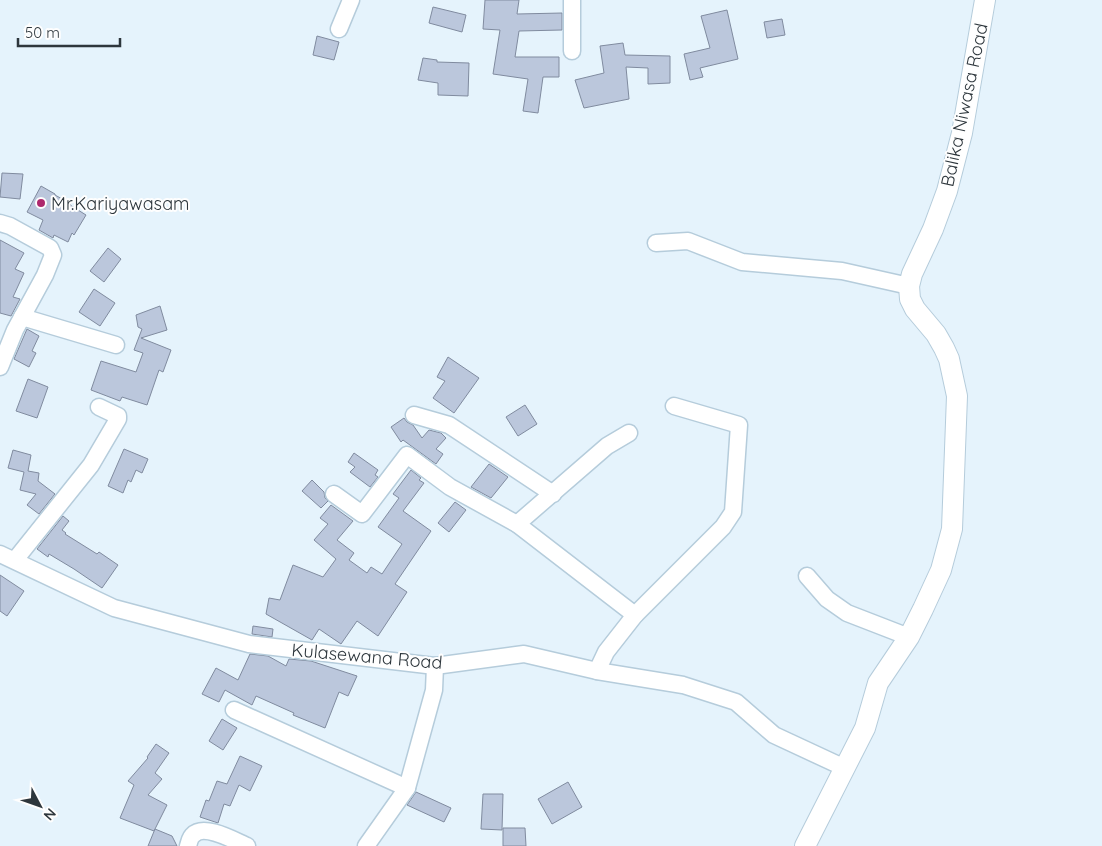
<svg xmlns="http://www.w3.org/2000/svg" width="1102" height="846" viewBox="0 0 1102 846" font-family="Quicksand,sans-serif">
	<rect width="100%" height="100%" fill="#e5f3fc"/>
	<!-- building -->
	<g fill="#bbc7dc" stroke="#808b9f">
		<polygon points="485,0 519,0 517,14 562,13 562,30 519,31 515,57 559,57 559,77 543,77 538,113 523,111 528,79 493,74 500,30 483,29"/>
		<polygon points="433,7 466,15 462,32 429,23"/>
		<polygon points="727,10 738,59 700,68 703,77 690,80 684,54 710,48 701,16"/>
		<polygon points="782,19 785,35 767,38 764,22"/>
		<polygon points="317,36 339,42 334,60 313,55"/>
		<polygon points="623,43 625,55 670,56 670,83 648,84 648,68 626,67 629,99 584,108 575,80 604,73 600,46"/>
		<polygon points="423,58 437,60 437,62 469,63 468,96 438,95 438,83 418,80"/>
		<polygon points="2,173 23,174 20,199 0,197"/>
		<polygon points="41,186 55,194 55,195 71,204 70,205 86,215 74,235 72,233 68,242 54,235 53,238 39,230 43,220 27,212"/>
		<polygon points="0,240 24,253 15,269 24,273 13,297 20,299 11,316 0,313"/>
		<polygon points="108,248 121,259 104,282 90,271"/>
		<polygon points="94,289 115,303 100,326 79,312"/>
		<polygon points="160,306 167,330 141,338 171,350 163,372 159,370 147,405 122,397 120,401 91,390 101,361 136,372 143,353 134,350 142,329 138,327 136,315"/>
		<polygon points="27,329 39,336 32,351 36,353 29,367 14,359"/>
		<polygon points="448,357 479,378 454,413 433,398 445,381 437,377"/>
		<polygon points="28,379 48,387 37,418 16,411"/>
		<polygon points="525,405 537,424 518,436 506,417"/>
		<polygon points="404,418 407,422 413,425 422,438 429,430 441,433 446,438 436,449 443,454 436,464 403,440 401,442 391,427"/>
		<polygon points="124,449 148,459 142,473 136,470 131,482 128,480 123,493 108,486"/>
		<polygon points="13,450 31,455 28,471 39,473 38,481 55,494 39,514 27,505 36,494 20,490 24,472 8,468"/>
		<polygon points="354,453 378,470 375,475 378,477 370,487 350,472 355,467 348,462"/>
		<polygon points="489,464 508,477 491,498 471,487"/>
		<polygon points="411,470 421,478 419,480 424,483 403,511 431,531 395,584 407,592 378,636 357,621 341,644 319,629 312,640 266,614 269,598 280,600 293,565 323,577 336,559 314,540 328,524 320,518 331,505 353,521 337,540 354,553 349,560 367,573 371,567 382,574 402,544 378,527 399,498 393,494"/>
		<polygon points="312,480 324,492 325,498 328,501 321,508 302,491"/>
		<polygon points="455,502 466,510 449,532 438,523"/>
		<polygon points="63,516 69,521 62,530 66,533 65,534 97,554 99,552 118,565 102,588 74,569 49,554 48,557 37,549"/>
		<polygon points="0,575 24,591 7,616 0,611"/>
		<polygon points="253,626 273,629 272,637 252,634"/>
		<polygon points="250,654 268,656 286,666 289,659 311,661 357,676 348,696 339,692 325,728 293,715 294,713 256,696 252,705 225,690 219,702 202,694 216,668 238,680"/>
		<polygon points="222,719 237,728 223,750 209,741"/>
		<polygon points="156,744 169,753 155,773 162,779 148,795 167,805 154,831 120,818 134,785 128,781 148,758 147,757"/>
		<polygon points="240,756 262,766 250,791 239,785 230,806 224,804 218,823 200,817 206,800 209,801 217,781 227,784"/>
		<polygon points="568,782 582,807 552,824 538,799"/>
		<polygon points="416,792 451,808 444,822 407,805"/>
		<polygon points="483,794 503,794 502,830 481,829"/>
		<polygon points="503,828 525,828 526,846 503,846"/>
		<polygon points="155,829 172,836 177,846 148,846"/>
	</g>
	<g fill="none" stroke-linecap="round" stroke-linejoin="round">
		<!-- minor casing -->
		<g stroke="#b5ccdb" stroke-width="19">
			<g id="minor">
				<polyline points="339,29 351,0"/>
				<polyline points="572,51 572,0"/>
				<polyline points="0,223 10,226 50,248 53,255 45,275 15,330 0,367"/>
				<polyline points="656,243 688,241 742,262 842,271 909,286"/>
				<polyline points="22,317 116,345"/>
				<polyline points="414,415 449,425 553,494"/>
				<polyline points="334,494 362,514 407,455 450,487 517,524 635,615"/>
				<polyline points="517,524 607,446 629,433"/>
				<polyline points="0,554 114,608 249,644 435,666 524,654 597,671 683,685 736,702 774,735 845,768"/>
				<polyline points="15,560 91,465 118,419 118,416 99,407"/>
				<polyline points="807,576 827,599 847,613 909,637"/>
				<polyline points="597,671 606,652 635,615 723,527 733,512 739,425 674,406"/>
				<polyline points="234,710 407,788"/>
				<path d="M188 846C189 843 190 837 193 835 204 823 235 841 247 846"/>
				<polyline points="366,846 407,788 434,690 435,666"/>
			</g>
		</g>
		<!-- tertiary casing -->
		<g stroke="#b5ccdb" stroke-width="22">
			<polyline id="tertiary" points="805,846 865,728 878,683 909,637 923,609 941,570 952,529 957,396 949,359 944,348 936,334 915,309 910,299 909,286 912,274 933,229 947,191 962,133 985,0"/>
		</g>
		<!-- minor -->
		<use href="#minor" stroke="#fff" stroke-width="16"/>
		<!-- tertiary -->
		<use href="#tertiary" stroke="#fff" stroke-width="20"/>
	</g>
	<!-- markers -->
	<circle fill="#ae286d" stroke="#fefefe" stroke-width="2" cx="41" cy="203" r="5"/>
	<g text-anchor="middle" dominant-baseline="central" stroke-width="4" stroke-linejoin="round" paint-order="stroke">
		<!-- street labels -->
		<g font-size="18" fill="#2d363c" stroke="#fefefe">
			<text transform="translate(964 105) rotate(-78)">Balika Niwasa Road</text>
			<text transform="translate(367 656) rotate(5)">Kulasewana Road</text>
		</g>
		<!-- poi labels -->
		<g font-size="18" fill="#2d363c" stroke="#fefefe" text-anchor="start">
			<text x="51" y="203">Mr.Kariyawasam</text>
		</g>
	</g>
	<!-- north arrow -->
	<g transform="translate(40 806) rotate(131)" stroke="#fefefe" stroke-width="4" paint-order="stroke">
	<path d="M0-4L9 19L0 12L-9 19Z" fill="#2d363c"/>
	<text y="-8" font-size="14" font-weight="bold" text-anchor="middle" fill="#2d363c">N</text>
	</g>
	<!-- scale -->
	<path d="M18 38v8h102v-8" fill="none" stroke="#2d363c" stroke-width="2.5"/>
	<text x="25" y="38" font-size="15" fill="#2d363c" stroke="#fefefe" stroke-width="4" paint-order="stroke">50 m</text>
</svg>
